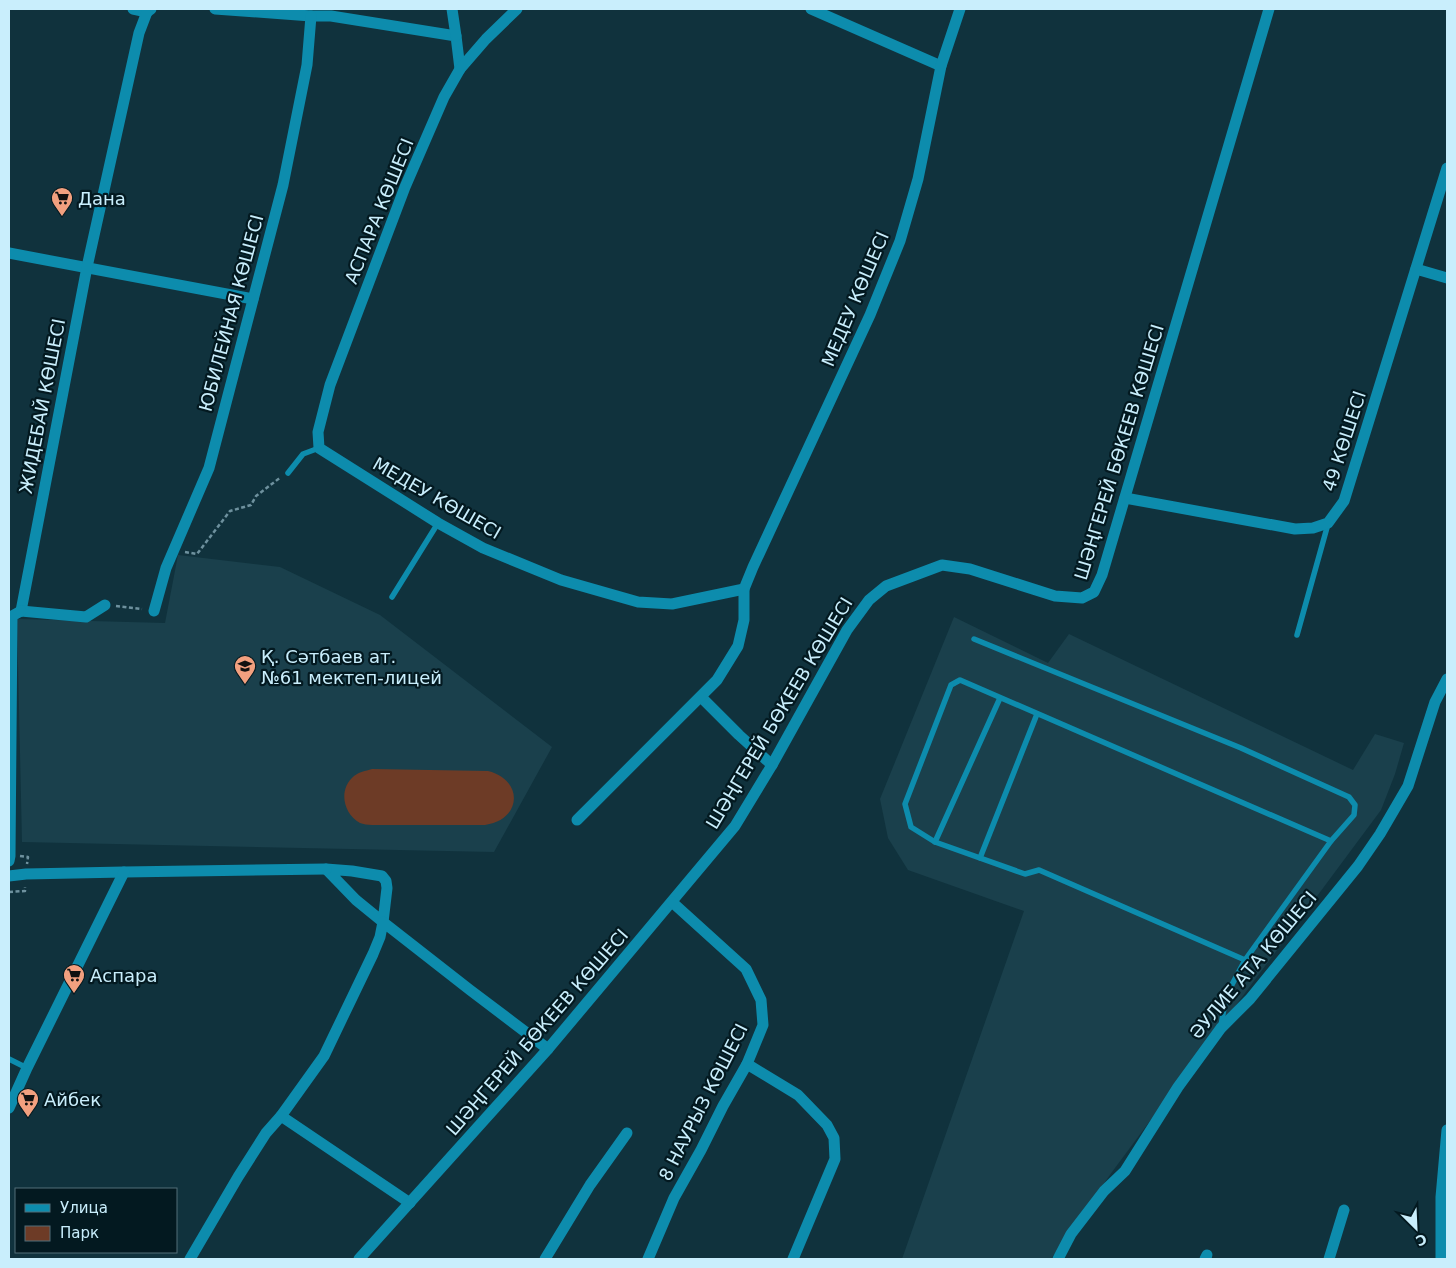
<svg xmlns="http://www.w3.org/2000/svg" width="1456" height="1268" viewBox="0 0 1456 1268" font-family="'DejaVu Sans',sans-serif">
	<rect width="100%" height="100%" fill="#10323d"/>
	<!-- built -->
	<g fill="#1a404c">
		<polygon points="178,555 280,567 380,615 552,747 494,852 22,842 17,619 165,623"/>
		<polygon points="954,617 1048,663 1069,634 1353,770 1375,734 1404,743 1395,774 1381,810 1112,1172 1051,1259 902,1259 1024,911 908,870 888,838 880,799"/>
	</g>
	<!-- green -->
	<path fill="#6d3b26" d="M372 769 488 771C524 780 522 820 485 825H372C368 825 363 824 360 823 343 814 338 789 354 776 359 772 365 771 372 769Z"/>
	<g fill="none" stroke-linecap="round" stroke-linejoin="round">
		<!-- path -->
		<g stroke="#6e919e" stroke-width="2.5" stroke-dasharray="4 2.5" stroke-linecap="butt">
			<polyline points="185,552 197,554 230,511 251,505 256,496 281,477"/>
			<polyline points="116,606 142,609"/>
			<polyline points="20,856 28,857 27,864"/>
			<polyline points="9,892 25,891 25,887"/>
		</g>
		<!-- service -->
		<g stroke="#0d8cad" stroke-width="5.5">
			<polyline points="288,473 303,454 319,448"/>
			<polyline points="392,597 438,523"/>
			<polyline points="1297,635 1328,524"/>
			<polyline points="974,639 1241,748 1349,797 1355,805 1354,815 1331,841 1245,960 1226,996 1221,1026"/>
			<polyline points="935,842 1000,698"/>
			<polyline points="980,858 1037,714"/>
			<polyline points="1245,960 1039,870 1025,874 935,842 911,827 905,804 951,685 960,680 1331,841"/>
			<polyline points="9,1059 27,1068"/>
		</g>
		<!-- minor -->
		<g stroke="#0d8cad" stroke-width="11">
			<polyline points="133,9 147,12 151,9"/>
			<polyline points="215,9 311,16 331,16 456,36 460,69"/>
			<polyline points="452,9 456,36"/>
			<polyline points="517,9 486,39 460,69 444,97 405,187 330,385 318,432 319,448 438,523 483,548 561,580 638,602 672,604 744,589"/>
			<polyline points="811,9 941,66"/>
			<polyline points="9,253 253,299"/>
			<polyline points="1416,269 1447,278"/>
			<polyline points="1125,498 1295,529 1313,528 1328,523 1344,501 1447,168"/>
			<polyline points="21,611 87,267 139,33 147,12"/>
			<polyline points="21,611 86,617 105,605"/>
			<polyline points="154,611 166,568 209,468 283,185 307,65 311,16"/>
			<polyline points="701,697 739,735 772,765"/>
			<polyline points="577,820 717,680 738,646 744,620 744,589 753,567 870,315 900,241 918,179 941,66 960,9"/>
			<polyline points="9,861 10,856 12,616 21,611"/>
			<polygon points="326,869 352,871 382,876 386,881 387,888 383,922 356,900"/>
			<polyline points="9,876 26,874 124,872 326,869"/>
			<polyline points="747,1064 798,1095 827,1125 834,1138 835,1159 793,1259"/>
			<polyline points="9,1108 27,1068 124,872"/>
			<polyline points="281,1116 410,1203"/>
			<polyline points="190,1259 238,1177 266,1133 281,1116 324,1056 373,954 380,937 383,922 470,990 548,1049"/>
			<polyline points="359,1259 548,1049 735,826 772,765 847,630 869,600 886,586 942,565 970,569 1055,596 1082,598 1094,592 1102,575 1269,9"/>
			<polyline points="545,1259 590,1185 627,1133"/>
			<polyline points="648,1259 674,1198 701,1150 723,1106 747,1064 763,1025 761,1000 746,969 672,902"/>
			<polyline points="1058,1259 1071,1234 1104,1191 1125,1171 1178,1087 1221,1028 1250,999 1358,866 1380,834 1408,786 1435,702 1447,679"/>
			<polyline points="1205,1259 1207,1255"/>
			<polyline points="1329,1259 1344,1210"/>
			<polyline points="1441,1259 1441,1197 1447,1130"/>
		</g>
	</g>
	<!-- icons -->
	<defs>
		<g id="supermarket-pin" transform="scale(1.125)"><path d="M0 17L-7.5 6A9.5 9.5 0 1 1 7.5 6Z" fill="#f2a07f" stroke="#031920"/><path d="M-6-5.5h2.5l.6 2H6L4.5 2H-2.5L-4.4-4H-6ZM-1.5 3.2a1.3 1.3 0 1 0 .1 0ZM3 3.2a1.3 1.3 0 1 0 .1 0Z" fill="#111"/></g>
		<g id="school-pin" transform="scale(1.125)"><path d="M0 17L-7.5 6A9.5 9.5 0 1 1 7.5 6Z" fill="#f2a07f" stroke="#031920"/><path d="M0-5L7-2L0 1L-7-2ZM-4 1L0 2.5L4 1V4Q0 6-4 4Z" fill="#111"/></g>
	</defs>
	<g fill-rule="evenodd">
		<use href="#supermarket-pin" x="62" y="198"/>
		<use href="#school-pin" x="245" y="666"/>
		<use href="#supermarket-pin" x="74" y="975"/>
		<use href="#supermarket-pin" x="28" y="1099"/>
	</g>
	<g text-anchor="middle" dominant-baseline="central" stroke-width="4.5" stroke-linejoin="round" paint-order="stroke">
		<!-- poi labels -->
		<g font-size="18" fill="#c9eefc" stroke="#031920" text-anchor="start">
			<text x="78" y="198">Дана</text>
			<text x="261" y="656">Қ. Сәтбаев ат.<tspan x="261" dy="21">№61 мектеп-лицей</tspan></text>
			<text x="90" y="975">Аспара</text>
			<text x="44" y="1099">Айбек</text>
		</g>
		<!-- street labels -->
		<g font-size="18" fill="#c9eefc" stroke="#031920">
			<text transform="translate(379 211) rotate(-68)">АСПАРА КӨШЕСІ</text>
			<text transform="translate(855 299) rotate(-67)">МЕДЕУ КӨШЕСІ</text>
			<text transform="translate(231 313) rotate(-75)">ЮБИЛЕЙНАЯ КӨШЕСІ</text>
			<text transform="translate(42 406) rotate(-79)">ЖИДЕБАЙ КӨШЕСІ</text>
			<text transform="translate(1344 441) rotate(-72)">49 КӨШЕСІ</text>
			<text transform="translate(1119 452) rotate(-73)">ШӘҢГЕРЕЙ БӨКЕЕВ КӨШЕСІ</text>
			<text transform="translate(437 498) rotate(30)">МЕДЕУ КӨШЕСІ</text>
			<text transform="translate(779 713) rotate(-59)">ШӘҢГЕРЕЙ БӨКЕЕВ КӨШЕСІ</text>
			<text transform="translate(1253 965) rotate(-50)">ӘУЛИЕ АТА КӨШЕСІ</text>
			<text transform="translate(537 1032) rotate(-49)">ШӘҢГЕРЕЙ БӨКЕЕВ КӨШЕСІ</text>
			<text transform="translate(703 1102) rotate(-63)">8 НАУРЫЗ КӨШЕСІ</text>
		</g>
	</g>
	<!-- border -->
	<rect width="1456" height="1268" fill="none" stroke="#c9eefc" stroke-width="20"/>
	<!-- legend -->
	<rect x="15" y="1188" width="162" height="65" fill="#031920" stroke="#526e78"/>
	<rect x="25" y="1204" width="25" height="8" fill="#0d8cad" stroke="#526e78"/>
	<text x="60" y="1213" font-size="15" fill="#c9eefc">Улица</text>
	<rect x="25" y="1226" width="25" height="15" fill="#6d3b26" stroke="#526e78"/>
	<text x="60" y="1238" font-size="15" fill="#c9eefc">Парк</text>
	<!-- north arrow -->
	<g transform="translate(1416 1228) rotate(156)" stroke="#031920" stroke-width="4" paint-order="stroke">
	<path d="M0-4L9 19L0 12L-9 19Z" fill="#c9eefc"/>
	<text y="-8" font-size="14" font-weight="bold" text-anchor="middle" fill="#c9eefc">С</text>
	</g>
</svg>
